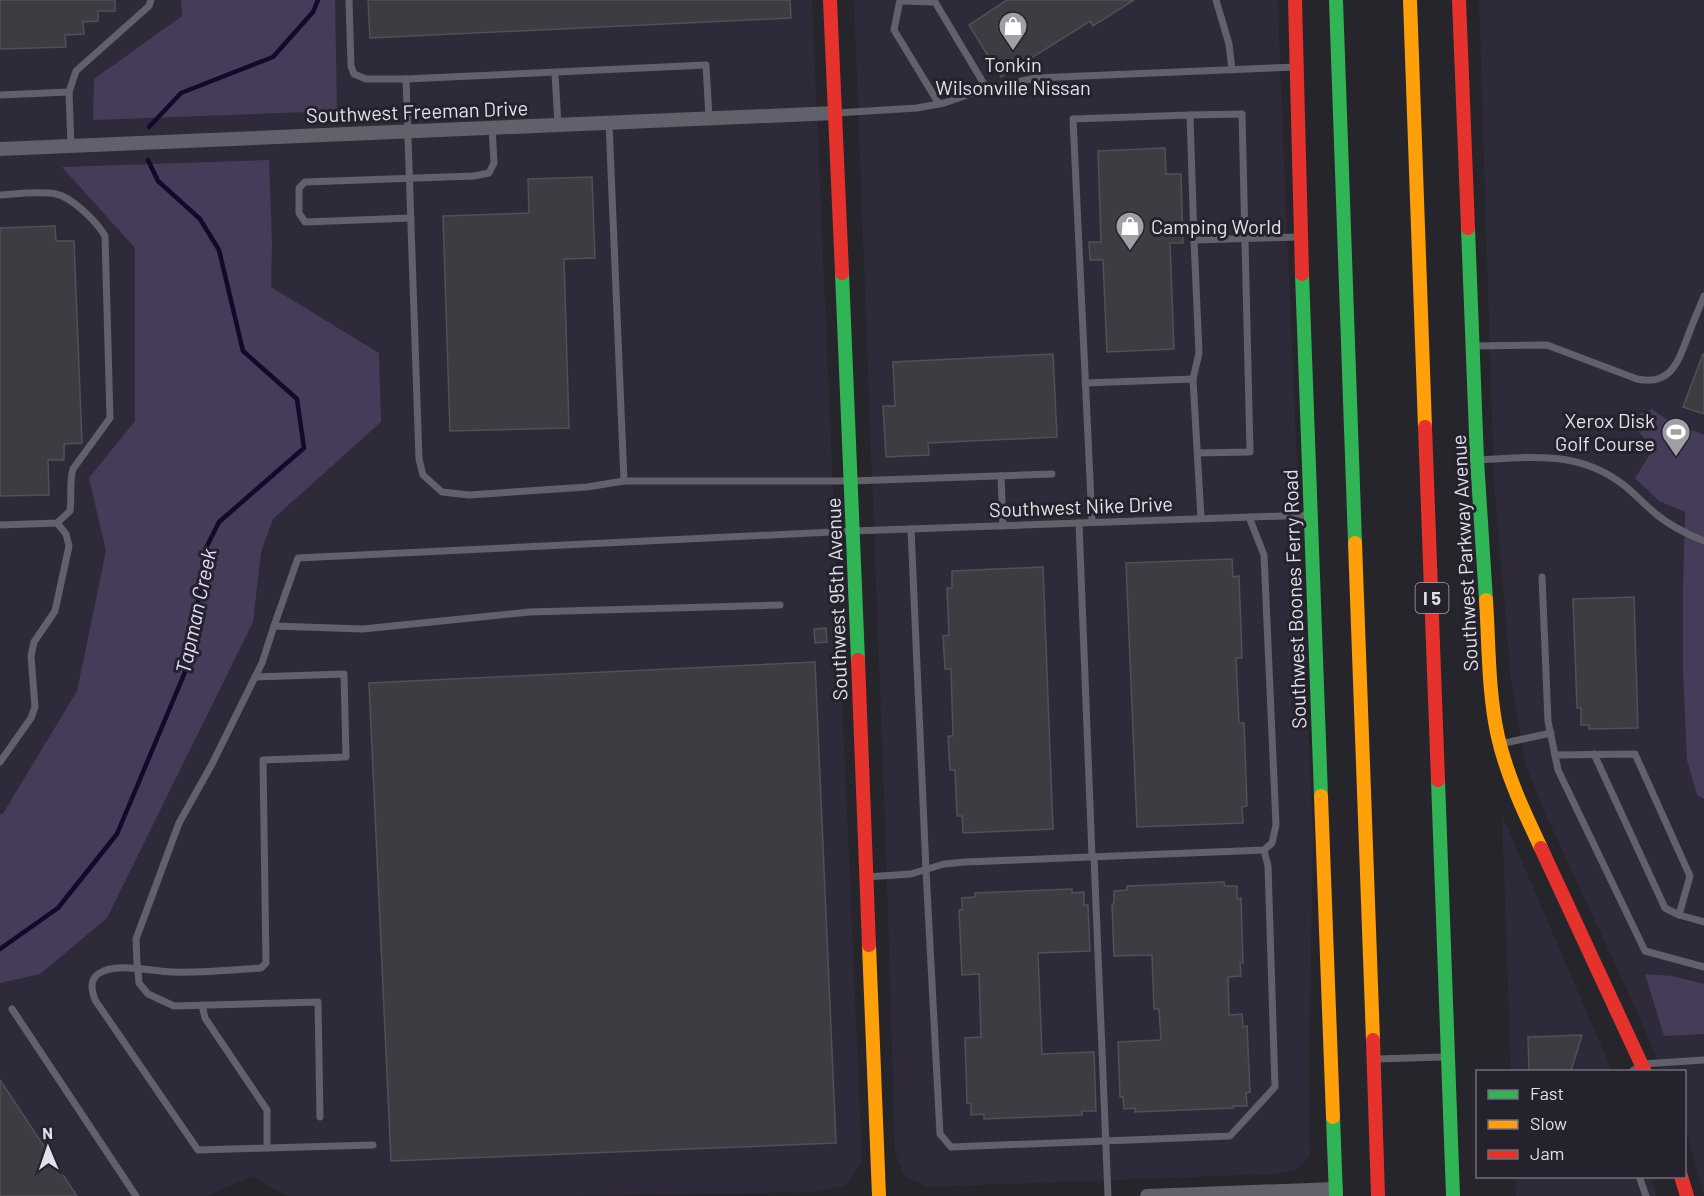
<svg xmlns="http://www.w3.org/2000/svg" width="1704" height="1196" viewBox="0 0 1704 1196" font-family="Barlow,sans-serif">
	<rect width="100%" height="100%" fill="#26252b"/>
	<!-- built -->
	<g fill="#2e2a3a">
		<polygon points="0,0 812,0 862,1161 846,1185 817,1192 572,1196 287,1196 252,1176 207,1196 0,1196"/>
		<polygon points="854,0 1278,0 1281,91 1313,837 1309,1062 1310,1156 1294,1171 1274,1174 928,1187 904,1176 895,1153 886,850"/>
		<polygon points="1479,0 1704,0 1704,1195 1685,1126 1684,1072 1662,1071 1634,1005 1544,811 1525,762 1511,681 1494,483"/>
		<polygon points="1502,815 1612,1071 1511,1071"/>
		<polygon points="1515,1177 1651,1177 1657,1196 1516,1196"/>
	</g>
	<!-- green -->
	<g fill="#443c59">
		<polygon points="181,0 335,0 337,111 93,120 94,79 182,16"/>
		<polygon points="269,160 272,243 271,287 379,353 381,422 273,519 261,552 253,622 107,918 40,974 0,983 0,815 4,812 77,691 106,551 89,478 135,421 135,248 62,167"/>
		<polygon points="1652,409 1670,422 1704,435 1704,799 1697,795 1687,760 1683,674 1683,589 1685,512 1659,501 1635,478 1654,448 1638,431 1639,414"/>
		<polygon points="1645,974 1672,976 1704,984 1704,1034 1664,1036"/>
	</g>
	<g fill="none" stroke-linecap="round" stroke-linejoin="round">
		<!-- stream -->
		<g stroke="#16082d" stroke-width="4.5">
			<polyline points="149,127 181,93 273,57 313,12 318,0"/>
			<polyline points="0,949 58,908 117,834 188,665 206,548 219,522 304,448 297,399 243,351 219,250 200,219 158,181 148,160"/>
		</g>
	</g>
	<!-- building -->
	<g fill="#3d3c42" stroke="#515055" stroke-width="1.5">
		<polygon points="0,0 115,0 115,11 98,11 98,21 83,22 84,34 65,35 66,47 0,49"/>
		<polygon points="368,0 790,0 791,18 370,38"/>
		<polygon points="1007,0 1134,0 1093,26 1090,21 1001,77 969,25"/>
		<polygon points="1165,148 1166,174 1181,174 1183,243 1170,243 1174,349 1107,352 1103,260 1090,260 1089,242 1101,242 1098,151"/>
		<polygon points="592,177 595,258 564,259 569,428 450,431 443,216 529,213 528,179"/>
		<polygon points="55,226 56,241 74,241 82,443 64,444 64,460 48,460 49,495 0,496 0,228"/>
		<polygon points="1053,354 1057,437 928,443 929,455 886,457 883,406 895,406 893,362"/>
		<polygon points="1703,354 1704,354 1704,414 1683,407"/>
		<polygon points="1232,559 1233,577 1239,576 1242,658 1236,658 1239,723 1244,723 1247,806 1242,807 1243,823 1137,827 1126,563"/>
		<polygon points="1043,567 1053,829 963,833 962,816 957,816 955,770 950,770 948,736 953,736 951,669 945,669 943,636 949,635 947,588 952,588 952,571"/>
		<polygon points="1634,597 1638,728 1589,729 1589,725 1581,725 1581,708 1577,708 1573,599"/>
		<polygon points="826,628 827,642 815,643 814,629"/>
		<polygon points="815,662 836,1143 391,1161 369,683"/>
		<polygon points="1224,882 1225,886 1237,886 1237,899 1241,898 1243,963 1240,963 1241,976 1228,977 1229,1015 1242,1014 1243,1027 1247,1026 1250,1092 1246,1093 1247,1106 1233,1106 1233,1108 1135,1112 1135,1108 1124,1109 1123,1097 1120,1097 1118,1042 1161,1040 1159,1009 1154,1009 1152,955 1114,956 1112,904 1114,904 1114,891 1127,890 1127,886"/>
		<polygon points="1072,889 1072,893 1084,892 1084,905 1088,905 1090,951 1038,953 1042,1054 1094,1052 1096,1111 1082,1111 1082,1115 984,1119 984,1114 971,1115 971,1103 967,1103 965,1038 981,1037 979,974 962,975 959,910 962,910 962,898 975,897 975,893"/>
		<polygon points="1582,1035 1571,1071 1529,1071 1528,1037"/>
		<polygon points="0,1080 77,1196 0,1196"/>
	</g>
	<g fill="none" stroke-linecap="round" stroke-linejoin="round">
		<!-- lane -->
		<g stroke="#62606b" stroke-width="7">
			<polyline points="349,0 351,66 354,74 366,79 406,79 706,65 709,118"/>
			<polyline points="900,0 894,30 939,104"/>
			<polyline points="1216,0 1229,44 1232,70"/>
			<polyline points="901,1 935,2 987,89"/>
			<polyline points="555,73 558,125"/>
			<polyline points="406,79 419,459 423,475 442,492 469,495 587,487 624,481 851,481 1052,474"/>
			<polyline points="0,95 69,92"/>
			<polyline points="836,113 917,108 944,103 979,91 1035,78 1295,67"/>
			<polyline points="1190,115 1242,114 1250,452 1198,453"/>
			<polyline points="609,123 624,481"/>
			<polyline points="71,146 69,92 76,71 149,6 151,0"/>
			<path d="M0 195C16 194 41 191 56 194 72 197 97 222 105 236L110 418 73 469C69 482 72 497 70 511L57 523 0 525"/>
			<polyline points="411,218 305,222 299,213 299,188 305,182 474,176 489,173 494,163 492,127"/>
			<polyline points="1194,240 1199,353 1193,379 1201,518"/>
			<path d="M1474 346 1547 345 1637 379C1671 386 1678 362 1688 336 1693 322 1699 309 1704 296"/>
			<polyline points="1085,383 1193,379"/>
			<path d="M1480 460C1533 457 1580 450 1625 486 1636 495 1645 505 1656 514 1670 526 1687 534 1704 541"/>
			<polyline points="1001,476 1003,526"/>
			<polyline points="1092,522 1073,119 1190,115 1194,240 1301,237"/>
			<polyline points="1079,523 1092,857"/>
			<polyline points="911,529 926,870 940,1134 951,1147 1230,1136 1275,1087 1268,866 1264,850"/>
			<polyline points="1542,577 1548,721 1558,770 1645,951 1704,967"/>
			<polyline points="780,605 529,612 363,629 274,626 298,558 852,531 1310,515"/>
			<polyline points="274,626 262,663 255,677 212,764 179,823 136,939 137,962 139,983 148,994 174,1006 318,1002 320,1117"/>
			<path d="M255 677 344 674 346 757 263 760 266 963 261 968C231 970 201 973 172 972 152 972 116 961 98 974 89 981 92 991 95 1000L198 1150 267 1148"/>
			<polyline points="1500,744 1551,733"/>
			<polyline points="1594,754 1665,908 1679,915"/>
			<polyline points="1555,755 1635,754 1690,876 1679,915 1704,922"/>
			<polyline points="0,762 31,718 35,707 31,656 34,642 55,611 69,546 66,534 57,523"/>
			<polyline points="1094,857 1108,1196"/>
			<polyline points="866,877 911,874 944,864 965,862 1264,850 1272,843 1276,825 1264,555 1249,517"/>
			<polyline points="202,1005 205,1018 267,1110 267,1148 373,1145"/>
			<polyline points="12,1009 136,1196"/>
			<polyline points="1376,1059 1443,1057"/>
			<polyline points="1631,1072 1642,1064 1704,1060"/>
			<polyline points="1639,1176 1646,1196"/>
		</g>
		<!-- street -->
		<g stroke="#62606b" stroke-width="14">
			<polyline points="0,149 836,113"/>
			<polyline points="1147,1196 1336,1189"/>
		</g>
		<!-- fast -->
		<g stroke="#30b455" stroke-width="14">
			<polyline points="1336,0 1355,543"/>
			<polyline points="1468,228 1477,460 1486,600"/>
			<polyline points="842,273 858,660"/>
			<polyline points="1302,274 1321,796"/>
			<polyline points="1438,780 1453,1196"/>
			<polyline points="1333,1117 1336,1196"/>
		</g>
		<!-- slow -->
		<g stroke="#ff9f0a" stroke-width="14">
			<polyline points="1410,0 1425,427"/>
			<polyline points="1355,543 1373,1040"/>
			<path d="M1486 600C1489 645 1488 692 1498 737 1507 776 1524 812 1541 848"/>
			<polyline points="1321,796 1333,1117"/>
			<polyline points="869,945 879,1196"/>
		</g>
		<!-- jam -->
		<g stroke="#e5322d" stroke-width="14">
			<polyline points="830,0 842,273"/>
			<polyline points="1295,0 1302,274"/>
			<polyline points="1459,0 1468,228"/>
			<polyline points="1425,427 1438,780"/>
			<polyline points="858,660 869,945"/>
			<polyline points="1541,848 1645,1072"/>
			<polyline points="1373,1040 1378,1196"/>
			<polyline points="1681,1176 1687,1196"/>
		</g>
	</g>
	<!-- icons -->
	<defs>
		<g id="shop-pin" transform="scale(1.5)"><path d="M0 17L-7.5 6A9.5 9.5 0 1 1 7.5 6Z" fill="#a09fa6" stroke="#25222e"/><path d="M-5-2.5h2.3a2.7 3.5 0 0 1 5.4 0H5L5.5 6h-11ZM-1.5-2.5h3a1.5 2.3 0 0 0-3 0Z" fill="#fff"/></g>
		<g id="stadium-pin" transform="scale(1.5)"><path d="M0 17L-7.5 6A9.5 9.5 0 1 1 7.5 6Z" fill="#a09fa6" stroke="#25222e"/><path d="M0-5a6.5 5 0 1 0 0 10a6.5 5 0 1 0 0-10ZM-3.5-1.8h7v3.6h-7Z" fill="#fff"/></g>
	</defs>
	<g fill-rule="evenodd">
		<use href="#shop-pin" x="1013" y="26"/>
		<use href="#shop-pin" x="1130" y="226"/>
		<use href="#stadium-pin" x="1676" y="432"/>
	</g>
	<g text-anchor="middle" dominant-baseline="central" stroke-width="6" stroke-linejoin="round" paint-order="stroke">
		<!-- shield labels -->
		<rect fill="#25222e" stroke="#a9a7b0" stroke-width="1.5" x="1415.5" y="583" width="33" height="30" rx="4.5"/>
		<g font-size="18" font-weight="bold" fill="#e2e0e8">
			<text x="1432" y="598">I 5</text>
		</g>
		<!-- poi labels -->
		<g font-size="20" fill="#e2e0e8" stroke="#25222e">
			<text x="1013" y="64">Tonkin<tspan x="1013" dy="23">Wilsonville Nissan</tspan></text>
			<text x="1151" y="226" text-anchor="start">Camping World</text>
			<text x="1655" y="420" text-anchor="end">Xerox Disk<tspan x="1655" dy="23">Golf Course</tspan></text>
		</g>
		<!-- street labels -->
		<g font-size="20" fill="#e2e0e8" stroke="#25222e">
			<text transform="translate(417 111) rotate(-2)">Southwest Freeman Drive</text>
			<text transform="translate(1081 506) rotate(-2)">Southwest Nike Drive</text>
			<text transform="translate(1464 553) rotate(-93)">Southwest Parkway Avenue</text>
			<text transform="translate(836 599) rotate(-92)">Southwest 95th Avenue</text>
			<text transform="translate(1294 599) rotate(-92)">Southwest Boones Ferry Road</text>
		</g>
		<!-- water labels -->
		<g font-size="21" font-style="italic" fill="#e2dbfa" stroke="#25222e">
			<text transform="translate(195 611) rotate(-78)">Tapman Creek</text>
		</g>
	</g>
	<!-- legend -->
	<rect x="1476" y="1070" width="210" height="108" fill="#25222e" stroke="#716e78" stroke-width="1.5"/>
	<rect x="1488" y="1090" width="30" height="9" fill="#30b455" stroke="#716e78" stroke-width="1.5"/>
	<text x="1530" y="1100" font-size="18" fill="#e2e0e8">Fast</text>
	<rect x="1488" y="1120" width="30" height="9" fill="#ff9f0a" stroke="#716e78" stroke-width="1.5"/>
	<text x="1530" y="1130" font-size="18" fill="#e2e0e8">Slow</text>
	<rect x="1488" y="1150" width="30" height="9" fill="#e5322d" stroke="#716e78" stroke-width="1.5"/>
	<text x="1530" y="1160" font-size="18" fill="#e2e0e8">Jam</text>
	<!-- north arrow -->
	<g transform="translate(48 1148) rotate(358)" stroke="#25222e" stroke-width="4.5" paint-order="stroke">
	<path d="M0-4.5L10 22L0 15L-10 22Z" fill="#e2e0e8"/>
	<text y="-9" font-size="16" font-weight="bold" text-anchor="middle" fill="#e2e0e8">N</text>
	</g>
</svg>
